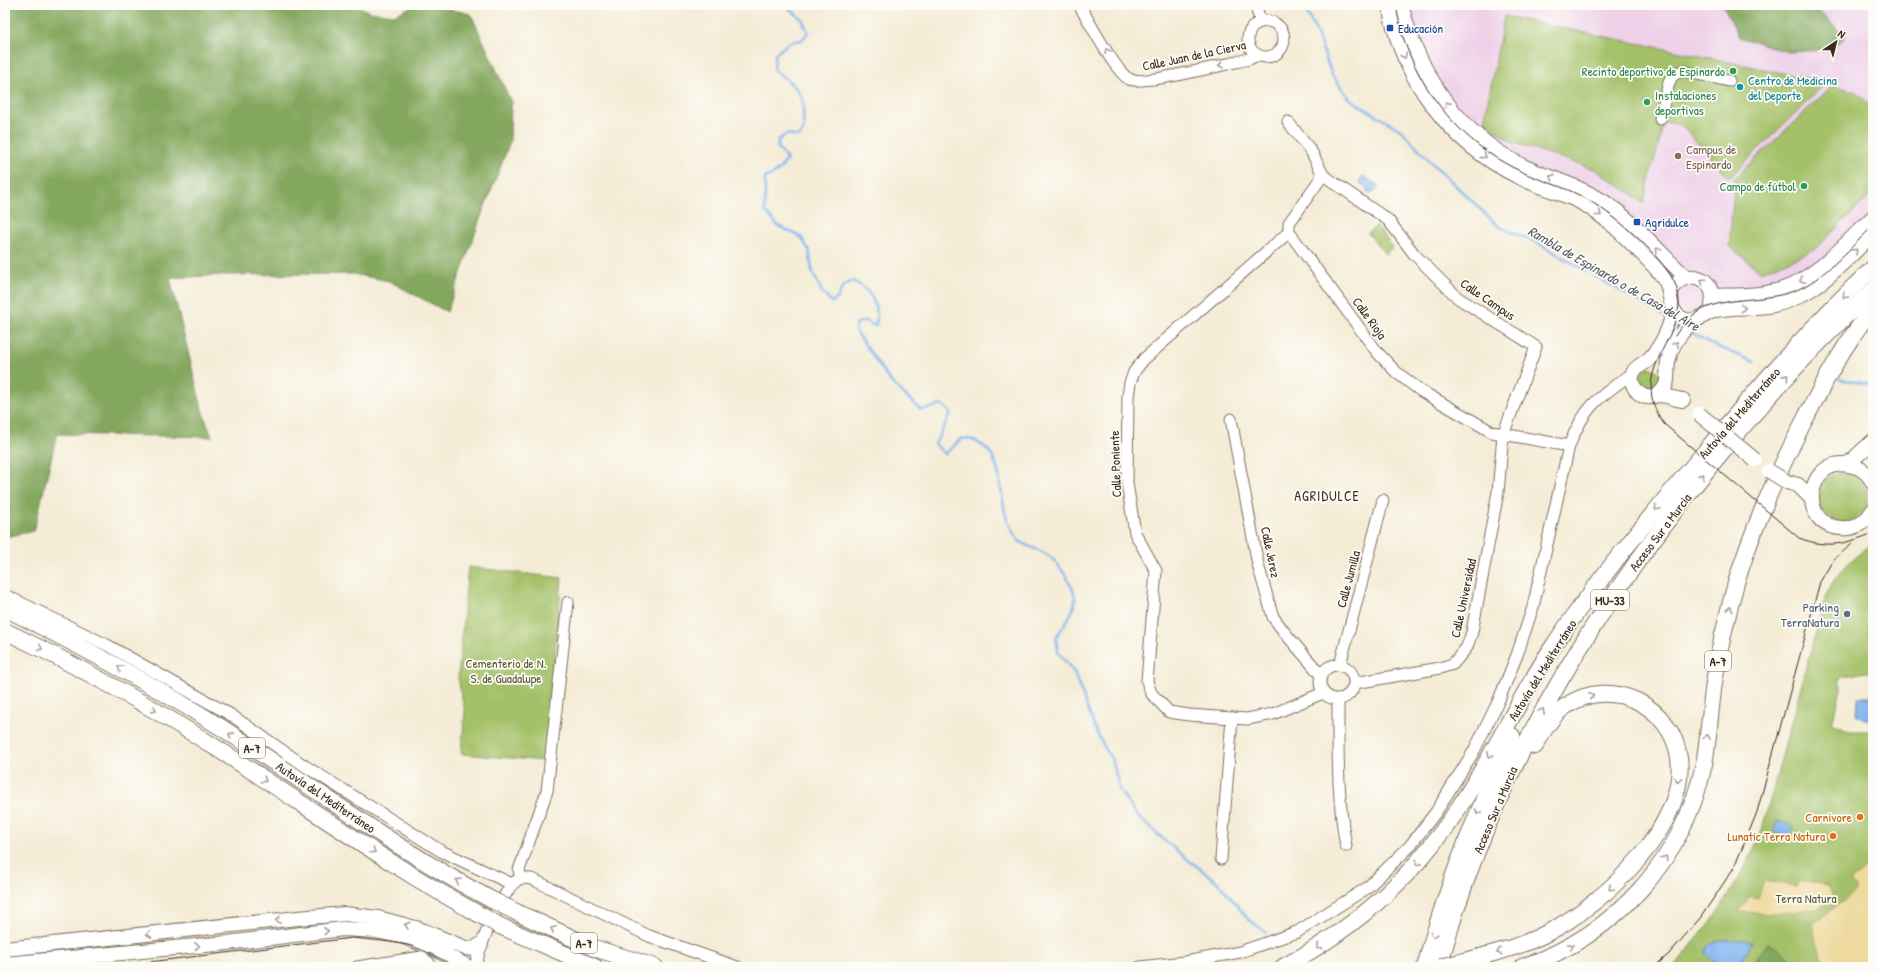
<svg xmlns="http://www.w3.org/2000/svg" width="1878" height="972" viewBox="0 0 1878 972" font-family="'Patrick Hand',sans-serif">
	<rect width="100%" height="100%" fill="#fdfcf7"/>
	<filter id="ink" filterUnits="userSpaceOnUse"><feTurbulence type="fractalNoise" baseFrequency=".025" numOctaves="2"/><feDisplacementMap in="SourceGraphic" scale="8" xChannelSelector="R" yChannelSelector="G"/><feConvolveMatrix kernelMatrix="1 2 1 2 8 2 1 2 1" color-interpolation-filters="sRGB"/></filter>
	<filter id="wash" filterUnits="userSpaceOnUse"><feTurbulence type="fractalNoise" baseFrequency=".012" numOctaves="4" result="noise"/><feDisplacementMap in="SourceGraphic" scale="16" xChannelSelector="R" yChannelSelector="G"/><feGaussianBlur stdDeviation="0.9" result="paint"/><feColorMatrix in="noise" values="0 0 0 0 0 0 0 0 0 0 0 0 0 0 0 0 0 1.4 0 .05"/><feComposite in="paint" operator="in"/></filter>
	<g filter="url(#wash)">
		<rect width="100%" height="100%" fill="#f4ecd6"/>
		<!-- built -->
		<polygon fill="#eed0e8" points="1389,5 1873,5 1873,234 1825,279 1691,320 1617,229 1493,163"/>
		<!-- green -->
		<g fill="#a4c169" stroke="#707644">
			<polygon points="1504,16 1827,82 1729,178 1681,125 1664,122 1643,204 1631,193 1594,169 1512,142 1484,122"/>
			<polygon points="1832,86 1856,91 1873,108 1873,193 1814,250 1761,272 1729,246 1735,178"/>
			<polygon points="1376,226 1393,247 1385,254 1368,233"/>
			<circle cx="1650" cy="379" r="11"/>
			<circle cx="1843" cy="497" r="25"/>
			<path d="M1873 543V671L1843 676 1839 682 1841 685V689L1832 723 1849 731H1873V967H1674L1713 919 1742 874 1761 833 1826 595C1838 570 1852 559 1873 543Z"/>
			<polygon points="468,567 562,578 545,761 461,754 465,712 458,678"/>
		</g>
		<!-- forest -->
		<g fill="#83a75d" stroke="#5f683e">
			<polygon points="5,5 356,5 370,12 394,15 416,5 429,5 471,14 511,102 510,142 482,214 447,312 389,281 353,274 223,275 170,278 203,413 212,437 57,434 34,531 5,537"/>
			<polygon points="1723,5 1812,5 1846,37 1827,50 1788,52 1739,37"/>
			<polygon points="1768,943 1776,947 1801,967 1750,967"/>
		</g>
		<!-- sand -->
		<g fill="#eeda9e" stroke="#94825e">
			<polygon points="1873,861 1873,967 1860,967 1826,962 1822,960 1812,924 1846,899 1856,890 1850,881"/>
			<polygon points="1764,881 1796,886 1800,881 1828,885 1835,898 1818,908 1776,914 1738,912 1750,896 1758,898"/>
		</g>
		<!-- water -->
		<g fill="#82b5ef" stroke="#5e7086">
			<polygon points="1363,176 1379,186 1374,193 1368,193 1366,187 1359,182"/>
			<polygon points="1873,694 1873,724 1857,714 1858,698 1870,696"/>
			<polygon points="1778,821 1793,827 1789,837 1774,831"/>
			<path d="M1720 940H1745L1752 941 1747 953 1737 967 1734 966V964L1714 962 1706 954C1705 944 1713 942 1720 940Z"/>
		</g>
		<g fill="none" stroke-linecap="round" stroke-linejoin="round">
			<!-- stream -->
			<g stroke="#82b5ef" stroke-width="2.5">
				<path d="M785 5 802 19 808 32 802 40 790 42 775 54 774 70C786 79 801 88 803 104 804 113 802 119 804 129L799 137 787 134 778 140V148L787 159C781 169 776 174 765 178V211L778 226 801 237 809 250 812 271 823 294 832 302 837 299 843 286 853 281C857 284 863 286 866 290 874 297 880 317 875 326L866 321 857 323 855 330 890 381 921 410 942 405 951 413 935 444 945 454 962 438C1011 444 994 497 1011 528 1013 531 1016 538 1019 541 1027 547 1040 549 1049 556 1059 564 1074 585 1075 599 1075 612 1063 626 1056 637L1058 652 1074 672 1097 734 1113 762 1120 791 1137 816 1178 852 1219 883 1248 919 1267 933"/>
				<polyline points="1303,5 1316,31 1332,75 1350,99 1402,131 1433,164 1499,227 1538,243 1667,318"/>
				<polyline points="1690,332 1709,343 1754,362"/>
				<polyline points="1839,379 1873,385"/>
			</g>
		</g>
	</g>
	<g filter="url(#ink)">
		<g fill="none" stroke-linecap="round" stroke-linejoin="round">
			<!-- minor casing -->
			<g stroke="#7c6e5e" stroke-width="13">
				<g id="minor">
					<path d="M1079 5C1089 20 1115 72 1129 79 1142 86 1230 63 1249 59L1258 55"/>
					<polyline points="1255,5 1261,22"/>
					<circle cx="1266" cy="39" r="18"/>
					<path d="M1660 119 1669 82C1672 75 1675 73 1683 71L1729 81"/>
					<polyline points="1288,122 1311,151 1323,175 1388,220 1415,255 1458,298 1536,347 1503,435 1498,492 1472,632 1467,647 1453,664 1440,668 1355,683"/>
					<polyline points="1323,175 1289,223 1289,232 1377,352 1396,372 1421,391 1492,432 1569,446"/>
					<polyline points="1289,232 1144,359 1134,372 1130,383 1128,397 1127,483 1135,533 1156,571 1147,681 1151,693 1169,712 1189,715 1247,719 1273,714 1323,693"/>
					<polyline points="1231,419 1258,565 1273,617 1285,633 1321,675"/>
					<polyline points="5,595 107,645 231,715 305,766 441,851 512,884"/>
					<circle cx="1337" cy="682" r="17"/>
					<polyline points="1340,665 1383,500"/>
					<path d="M1338 700C1338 749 1337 798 1346 846"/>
					<polyline points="1221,859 1232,718"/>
					<polyline points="521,878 519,870 547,791 568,602"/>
					<polyline points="357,967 422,957 429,963 430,967"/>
					<path d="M476 967C477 949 504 886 519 879 523 877 528 879 532 879L649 936 737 967"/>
					<path d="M1140 967 1185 962 1240 952 1297 932 1367 888 1409 847 1436 812 1474 751 1498 702 1517 655 1533 607 1569 446C1585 405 1599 397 1633 373"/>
				</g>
			</g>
			<!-- major casing -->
			<g stroke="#7c6e5e" stroke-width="16">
				<g id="major">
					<path d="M1389 5C1402 79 1450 143 1517 176 1536 186 1557 191 1576 200 1591 207 1604 218 1617 229 1629 241 1657 267 1665 280 1673 294 1666 313 1686 320 1697 323 1707 312 1717 310 1736 306 1755 309 1774 305 1816 296 1843 262 1873 234"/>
					<path d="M1401 5C1419 74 1458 134 1523 166 1551 179 1580 186 1606 203 1636 223 1659 253 1686 277"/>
					<path d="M1670 296C1678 265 1719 274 1712 305"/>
					<path d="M1713 296C1736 295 1758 296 1780 290 1815 280 1847 242 1873 217"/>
					<path d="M1673 309C1671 327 1661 348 1647 361 1642 365 1636 366 1633 373 1629 382 1636 394 1646 397 1651 398 1654 396 1658 395 1666 395 1675 399 1683 400"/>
					<path d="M1658 395C1673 382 1664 374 1669 358 1673 342 1684 327 1698 319"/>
					<polyline points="1848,464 1873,441"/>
					<polyline points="1787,482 1798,485 1812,499"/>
					<path d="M1873 483C1869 474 1861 468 1853 466 1808 452 1795 524 1840 528 1855 530 1866 522 1873 510"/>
					<polyline points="5,949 298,918 345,914 378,918 419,929 465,948 474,949 481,944"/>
					<polyline points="5,964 227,943 343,929 376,931 404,937 435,949 468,967"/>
				</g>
			</g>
			<!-- highway casing -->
			<g stroke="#7c6e5e" stroke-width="18">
				<g id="highway">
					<path d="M5 608C79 645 152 684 222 728 312 786 397 850 492 900"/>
					<path d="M5 631C80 667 151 706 221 751 309 807 393 868 484 917"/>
					<polyline points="516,912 594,948 655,967"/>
					<polyline points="500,926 595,967"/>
					<path d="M1472 959C1499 952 1525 945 1549 932 1603 904 1688 826 1679 758 1672 706 1611 675 1566 706 1552 715 1543 731 1535 746"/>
					<path d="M1283 967C1361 925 1420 871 1467 795 1497 748 1520 697 1550 651 1596 581 1650 517 1704 453 1757 389 1812 325 1873 268"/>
					<path d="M1425 967C1446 887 1477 811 1512 736"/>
					<path d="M1439 967C1488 782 1587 618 1707 470 1758 406 1813 346 1873 290"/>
					<path d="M1522 967C1614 936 1684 860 1704 764 1709 737 1710 710 1714 683 1719 649 1727 616 1736 583 1753 528 1776 476 1802 425 1823 384 1844 344 1873 308"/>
				</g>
			</g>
			<!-- minor -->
			<use href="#minor" stroke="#fff" stroke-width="11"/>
			<!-- major -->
			<use href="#major" stroke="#fff" stroke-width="14"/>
			<!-- highway -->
			<use href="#highway" stroke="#fff" stroke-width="16"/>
			<!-- tram -->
			<g stroke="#3b2a1e" stroke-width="1">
				<path d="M1396 5C1398 16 1400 27 1403 37 1421 93 1464 144 1516 169 1535 179 1556 184 1575 193 1608 209 1645 241 1667 270 1710 327 1619 362 1664 424L1799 538C1828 549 1846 544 1873 533"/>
				<path d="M1675 336C1704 286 1756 309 1801 288 1826 276 1853 245 1873 226"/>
				<path d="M106 967 352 938C371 940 390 941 408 945 425 950 441 959 456 967"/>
				<polyline points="1654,967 1669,954 1701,917 1733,869 1745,842 1757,812 1820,582 1833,560 1852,544"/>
			</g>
			<!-- major-bridge casing -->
			<g stroke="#7c6e5e" stroke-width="16" stroke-linecap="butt">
				<g id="major-bridge">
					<polyline points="1699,414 1755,460"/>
					<polyline points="1769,471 1787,482"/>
				</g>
			</g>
			<!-- highway-bridge casing -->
			<g stroke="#7c6e5e" stroke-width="18" stroke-linecap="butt">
				<g id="highway-bridge">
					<polyline points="492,900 516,912"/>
					<polyline points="484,917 500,926"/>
					<polyline points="1441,967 1472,959"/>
				</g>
			</g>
			<!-- major-bridge -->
			<use href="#major-bridge" stroke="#fff" stroke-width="14"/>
			<!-- highway-bridge -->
			<use href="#highway-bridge" stroke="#fff" stroke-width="16"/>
		</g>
		<!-- one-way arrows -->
		<defs><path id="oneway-chevron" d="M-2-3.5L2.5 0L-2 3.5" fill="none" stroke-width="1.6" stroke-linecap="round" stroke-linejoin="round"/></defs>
		<g stroke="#a79f9a">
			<use href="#oneway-chevron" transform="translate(1107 51) rotate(-121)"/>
			<use href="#oneway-chevron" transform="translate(1404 56) rotate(67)"/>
			<use href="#oneway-chevron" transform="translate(1221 65) rotate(168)"/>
			<use href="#oneway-chevron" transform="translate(1447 104) rotate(-129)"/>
			<use href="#oneway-chevron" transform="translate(1484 156) rotate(36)"/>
			<use href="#oneway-chevron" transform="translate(1552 177) rotate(-160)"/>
			<use href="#oneway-chevron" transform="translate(1599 214) rotate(38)"/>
			<use href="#oneway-chevron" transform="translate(1658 250) rotate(-135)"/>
			<use href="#oneway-chevron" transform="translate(1855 251) rotate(-44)"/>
			<use href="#oneway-chevron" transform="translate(1802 280) rotate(150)"/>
			<use href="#oneway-chevron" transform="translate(1703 281) rotate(-145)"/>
			<use href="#oneway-chevron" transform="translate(1845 296) rotate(134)"/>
			<use href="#oneway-chevron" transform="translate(1743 308) rotate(-5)"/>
			<use href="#oneway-chevron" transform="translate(1676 344) rotate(-62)"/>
			<use href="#oneway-chevron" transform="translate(1786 377) rotate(-48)"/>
			<use href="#oneway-chevron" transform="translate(1702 476) rotate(-51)"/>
			<use href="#oneway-chevron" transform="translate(1657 508) rotate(130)"/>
			<use href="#oneway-chevron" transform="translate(1730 609) rotate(-76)"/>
			<use href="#oneway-chevron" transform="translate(40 648) rotate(26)"/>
			<use href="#oneway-chevron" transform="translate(120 668) rotate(-150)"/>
			<use href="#oneway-chevron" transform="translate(1591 696) rotate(-12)"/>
			<use href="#oneway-chevron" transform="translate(154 710) rotate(31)"/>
			<use href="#oneway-chevron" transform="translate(1542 711) rotate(-62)"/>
			<use href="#oneway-chevron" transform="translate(231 735) rotate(-147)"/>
			<use href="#oneway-chevron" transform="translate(1707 737) rotate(-83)"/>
			<use href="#oneway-chevron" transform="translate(1490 755) rotate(119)"/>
			<use href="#oneway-chevron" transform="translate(264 780) rotate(33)"/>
			<use href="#oneway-chevron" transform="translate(1678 780) rotate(98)"/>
			<use href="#oneway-chevron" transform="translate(1478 812) rotate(112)"/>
			<use href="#oneway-chevron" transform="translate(373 851) rotate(34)"/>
			<use href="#oneway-chevron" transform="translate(1665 858) rotate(-55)"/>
			<use href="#oneway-chevron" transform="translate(1418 863) rotate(130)"/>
			<use href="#oneway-chevron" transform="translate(458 881) rotate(-150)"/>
			<use href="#oneway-chevron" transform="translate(1611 888) rotate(137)"/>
			<use href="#oneway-chevron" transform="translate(278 920) rotate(174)"/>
			<use href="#oneway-chevron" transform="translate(407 925) rotate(-164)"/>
			<use href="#oneway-chevron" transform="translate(553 929) rotate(-155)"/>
			<use href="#oneway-chevron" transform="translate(326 931) rotate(-6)"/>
			<use href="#oneway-chevron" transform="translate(149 934) rotate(174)"/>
			<use href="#oneway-chevron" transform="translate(1434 935) rotate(106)"/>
			<use href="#oneway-chevron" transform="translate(197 946) rotate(-6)"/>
			<use href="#oneway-chevron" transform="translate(1571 946) rotate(-28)"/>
			<use href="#oneway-chevron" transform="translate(1319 947) rotate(145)"/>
			<use href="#oneway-chevron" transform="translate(1499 952) rotate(164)"/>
		</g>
	</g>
	<!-- markers -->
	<g fill="#1a4fb4" stroke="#fdfcf7" stroke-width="1.5">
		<rect x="1386" y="24" width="8" height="8" rx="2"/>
		<rect x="1633" y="218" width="8" height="8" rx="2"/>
	</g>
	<g fill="#2e9e5b" stroke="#fdfcf7" stroke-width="1.5">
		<circle cx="1733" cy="71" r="4"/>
		<circle cx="1647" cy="102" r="4"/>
		<circle cx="1804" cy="186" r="4"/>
	</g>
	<circle fill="#0f9aa8" stroke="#fdfcf7" stroke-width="1.5" cx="1740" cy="87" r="4"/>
	<circle fill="#8d6e63" stroke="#fdfcf7" stroke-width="1.5" cx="1678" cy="156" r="4"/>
	<circle fill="#5c6f8a" stroke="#fdfcf7" stroke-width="1.5" cx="1847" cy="614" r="4"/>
	<g fill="#e8710a" stroke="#fdfcf7" stroke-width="1.5">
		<circle cx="1860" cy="817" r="4"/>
		<circle cx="1833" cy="836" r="4"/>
	</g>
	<g text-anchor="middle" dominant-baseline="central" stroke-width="3.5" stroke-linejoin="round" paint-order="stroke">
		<!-- shield labels -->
		<g fill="#fdfcf7" stroke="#75695f" stroke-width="1">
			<rect x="1591" y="590" width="38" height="20" rx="3"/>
			<rect x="1705" y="651" width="26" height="20" rx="3"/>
			<rect x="239" y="738" width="26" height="20" rx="3"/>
			<rect x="571" y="933" width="26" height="20" rx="3"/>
		</g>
		<g font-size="12" font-weight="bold" fill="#3b2a1e">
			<text x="1610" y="600">MU-33</text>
			<text x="1718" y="661">A-7</text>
			<text x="252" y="748">A-7</text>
			<text x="584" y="943">A-7</text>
		</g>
		<!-- transit labels -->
		<g font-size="13" fill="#164399" stroke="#fdfcf7" text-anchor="start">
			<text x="1398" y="28">Educación</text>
			<text x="1645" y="222">Agridulce</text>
		</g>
		<!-- street labels -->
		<g font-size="13" fill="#3b2a1e" stroke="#fdfcf7">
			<text transform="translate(1194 55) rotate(-12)">Calle Juan de la Cierva</text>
			<text transform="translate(1488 299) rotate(34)">Calle Campus</text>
			<text transform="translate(1370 318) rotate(54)">Calle Rioja</text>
			<text transform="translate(1739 413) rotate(-49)">Autovía del Mediterráneo</text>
			<text transform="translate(1115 464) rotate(-92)">Calle Poniente</text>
			<text transform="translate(1660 532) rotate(-53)">Acceso Sur a Murcia</text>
			<text transform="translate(1271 552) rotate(78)">Calle Jerez</text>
			<text transform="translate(1348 579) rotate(-75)">Calle Jumilla</text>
			<text transform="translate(1463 598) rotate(-78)">Calle Universidad</text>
			<text transform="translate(1542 670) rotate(-58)">Autovía del Mediterráneo</text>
			<text transform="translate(326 797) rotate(34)">Autovía del Mediterráneo</text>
			<text transform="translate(1495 810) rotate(-67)">Acceso Sur a Murcia</text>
		</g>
		<!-- leisure labels -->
		<g font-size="13" fill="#27864d" stroke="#fdfcf7" text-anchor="end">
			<text x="1725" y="71">Recinto deportivo de Espinardo</text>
			<text x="1655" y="95" text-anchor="start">Instalaciones<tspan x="1655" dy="15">deportivas</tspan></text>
			<text x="1796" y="186">Campo de fútbol</text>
		</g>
		<!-- culture labels -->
		<g font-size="13" fill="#0d838f" stroke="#fdfcf7" text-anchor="start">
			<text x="1748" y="80">Centro de Medicina<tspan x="1748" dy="15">del Deporte</tspan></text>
		</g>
		<!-- education labels -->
		<g font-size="13" fill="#785e54" stroke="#fdfcf7" text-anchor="start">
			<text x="1686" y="149">Campus de<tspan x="1686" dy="15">Espinardo</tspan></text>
		</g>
		<!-- service labels -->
		<g font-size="13" fill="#4e5e75" stroke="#fdfcf7" text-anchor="end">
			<text x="1839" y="607">Parking<tspan x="1839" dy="15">TerraNatura</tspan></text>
		</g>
		<!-- park labels -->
		<g font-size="13" fill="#5a5734" stroke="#fdfcf7">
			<text x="506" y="663">Cementerio de N.<tspan x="506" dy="15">S. de Guadalupe</tspan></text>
			<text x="1806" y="898">Terra Natura</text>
		</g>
		<!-- food labels -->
		<g font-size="13" fill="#c56008" stroke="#fdfcf7" text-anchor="end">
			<text x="1852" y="817">Carnivore</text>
			<text x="1825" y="836">Lunatic Terra Natura</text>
		</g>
		<!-- water labels -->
		<g font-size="14" font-style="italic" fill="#545b67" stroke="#fdfcf7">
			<text transform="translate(1614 278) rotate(30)">Rambla de Espinardo o de Casa del Aire</text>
		</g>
		<!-- neighbourhood labels -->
		<g font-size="14" letter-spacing="1" fill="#3b2a1e" stroke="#fdfcf7">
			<text x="1327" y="495">AGRIDULCE</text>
		</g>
	</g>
	<!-- margin -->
	<rect width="1878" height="972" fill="none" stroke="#fdfcf7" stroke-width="20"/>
	<!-- north arrow -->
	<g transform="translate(1836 42) rotate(35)" stroke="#fdfcf7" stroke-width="3" paint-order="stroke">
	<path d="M0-3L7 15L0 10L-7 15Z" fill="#3b2a1e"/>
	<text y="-6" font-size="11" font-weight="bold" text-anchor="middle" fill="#3b2a1e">N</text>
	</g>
</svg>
